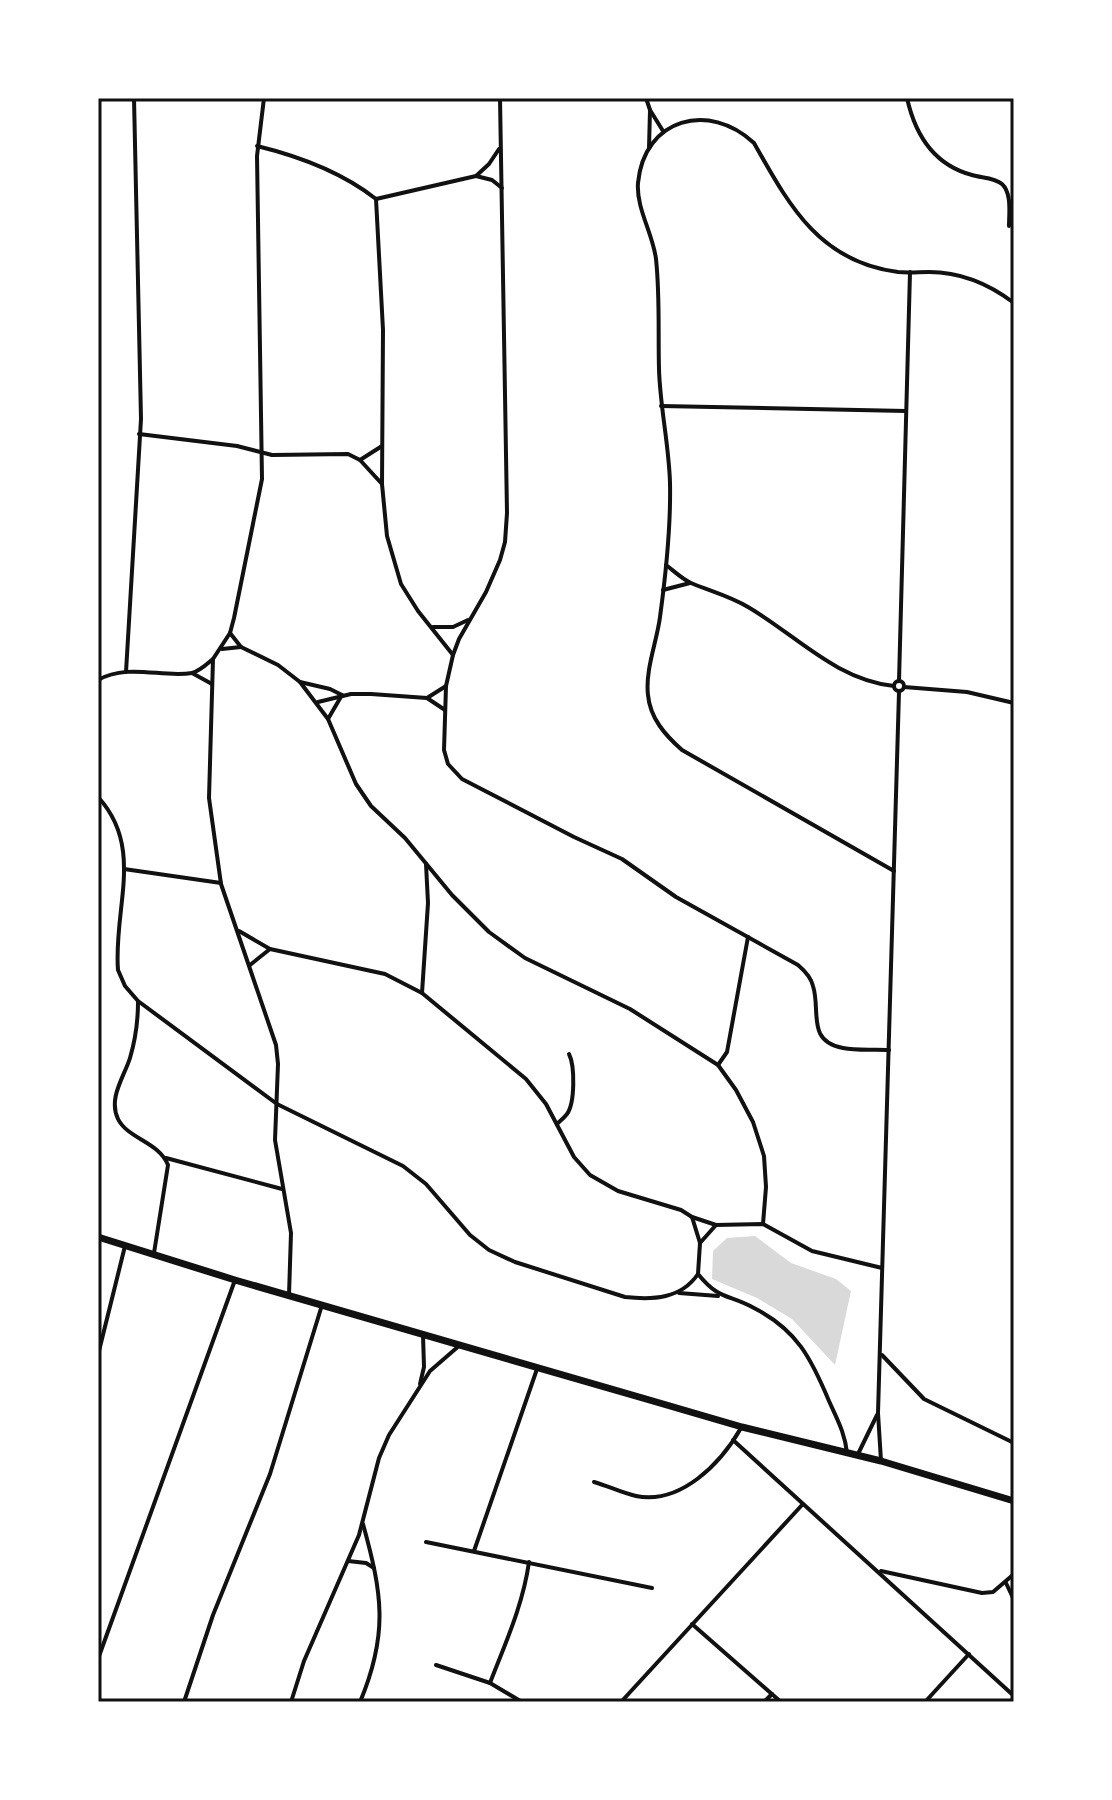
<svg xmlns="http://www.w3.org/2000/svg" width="1112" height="1800" viewBox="0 0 1112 1800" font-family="'Varela Round',sans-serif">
	<rect width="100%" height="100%" fill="#fff"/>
	<!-- water -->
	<polygon fill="#d9d9d9" points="755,1236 791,1263 836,1279 851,1291 835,1365 792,1319 757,1298 712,1279 713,1251 727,1238"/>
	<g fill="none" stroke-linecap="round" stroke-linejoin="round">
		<!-- service -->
		<polyline stroke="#111" stroke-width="2" points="1012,247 1014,259"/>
		<!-- minor -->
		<g stroke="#111" stroke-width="4">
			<polyline points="264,98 257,156 262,479 234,618 230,633 213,659 209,798 221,884 276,1045 278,1064 275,1140 291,1233 289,1295"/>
			<path d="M500 98 507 513 505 542 500 560 486 592 459 639 453 655 446 686 444 750 448 764 462 779 574 837 622 859 676 897 798 965C805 971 811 977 813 986 821 1011 806 1041 843 1048 858 1051 874 1049 889 1050"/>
			<polyline points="646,98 650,110 663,131"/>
			<path d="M907 98C915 134 934 165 972 175 981 178 994 177 1002 184 1012 193 1009 214 1009 226"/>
			<path d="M257 146C298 156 343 173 376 199L476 176 489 164 499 149"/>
			<polyline points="649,148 650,110"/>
			<polyline points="476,176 492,180 502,188"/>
			<polyline points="376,199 383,330 382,484 387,536 401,584 418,611 453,655"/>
			<polyline points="661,406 906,411"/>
			<polyline points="139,434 237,446 272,455 348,454 360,460 382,484"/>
			<polyline points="360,460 382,446"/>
			<path d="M666 565C674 571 682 579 691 583 710 591 730 596 748 607 796 635 836 680 894 686"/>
			<polyline points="663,590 690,583"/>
			<polyline points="433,627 453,627 468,620"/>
			<polyline points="230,633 241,647 278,665 300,682 328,719 356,784 371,806 405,838 452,895 489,932 525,958 630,1009 718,1065 736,1090 753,1122 764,1156 766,1187 763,1224"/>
			<polyline points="222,649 241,647"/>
			<polyline points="126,672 141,419 134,98"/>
			<polyline points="192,673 212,684"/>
			<path d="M98 680C128 663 162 678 192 673 200 671 207 664 213 659"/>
			<circle cx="899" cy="686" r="5"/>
			<polyline points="899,681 910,272"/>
			<polyline points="300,682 330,689 342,695"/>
			<polyline points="904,687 967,692 1014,703"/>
			<polyline points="427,698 446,686"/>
			<polyline points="318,702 351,694 371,694 427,698 445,710"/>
			<polyline points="328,719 342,695"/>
			<path d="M98 797C145 848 113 909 118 970L125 986 138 1001 277 1104 403 1166 426 1184 470 1235 489 1250 515 1262 625 1297C653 1300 681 1299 698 1274"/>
			<polyline points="124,869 221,883"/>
			<path d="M894 871 682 750C665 735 650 718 648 695 645 670 657 641 660 617 666 573 671 528 670 483 669 445 660 407 659 369 658 332 660 296 656 259 653 234 636 208 638 183 644 118 709 101 754 143 789 205 819 262 898 272 908 273 919 272 929 272 962 272 989 284 1014 303"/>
			<path d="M239 931 270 949 385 974 422 993 526 1079 546 1104 574 1157 590 1175 618 1191 681 1210 692 1217 700 1243 698 1274C719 1300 728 1294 754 1308 797 1330 811 1358 829 1401 837 1419 845 1433 847 1453"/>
			<polyline points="250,965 270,949"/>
			<polyline points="422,993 428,903 426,864"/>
			<path d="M138 1002C138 1021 135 1041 130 1058 124 1077 108 1098 118 1119 128 1139 159 1142 168 1165L154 1253"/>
			<polyline points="718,1065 727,1052 748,937"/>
			<path d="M557 1124C560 1121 564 1118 567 1114 575 1103 575 1066 569 1054"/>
			<polyline points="166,1158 282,1189"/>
			<polyline points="692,1217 716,1225 763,1224 812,1251 882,1268"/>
			<polyline points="700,1243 716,1225"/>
			<polyline points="679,1293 718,1296"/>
			<polyline points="98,1355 125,1246"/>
			<polyline points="882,1355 924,1399 1014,1443"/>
			<polyline points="420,1384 424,1367 423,1335"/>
			<polyline points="733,1440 1014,1696"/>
			<polyline points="858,1454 877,1415"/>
			<polyline points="881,1461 878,1413 899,692"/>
			<path d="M594 1482C608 1486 622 1493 636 1496 681 1505 721 1463 741 1428"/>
			<polyline points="426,1542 652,1588"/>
			<polyline points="474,1551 537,1369"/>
			<polyline points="348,1561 366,1563 374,1568"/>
			<polyline points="881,1571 982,1593 993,1592 1014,1574"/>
			<polyline points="1006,1583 1014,1600"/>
			<polyline points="692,1624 781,1702"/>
			<polyline points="98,1659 235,1280"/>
			<polyline points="436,1665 490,1683 522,1702"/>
			<path d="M490 1683C505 1644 523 1605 529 1562"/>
			<polyline points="184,1702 213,1615 270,1474 322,1305"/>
			<polyline points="291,1702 304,1661 359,1535 379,1458 389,1435 430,1371 460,1345"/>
			<path d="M360 1702C389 1633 382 1593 363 1524"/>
			<polyline points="621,1702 802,1505"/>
			<polyline points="764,1702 772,1694"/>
			<polyline points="925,1702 969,1654"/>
		</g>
		<!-- primary -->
		<polyline stroke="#111" stroke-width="7" points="98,1237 235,1280 646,1399 742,1427 881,1461 1014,1501"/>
	</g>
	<!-- border -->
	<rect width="1112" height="1800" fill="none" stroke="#ffffff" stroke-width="200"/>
	<rect x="100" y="100" width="912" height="1600" fill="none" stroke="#111" stroke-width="3"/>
</svg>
